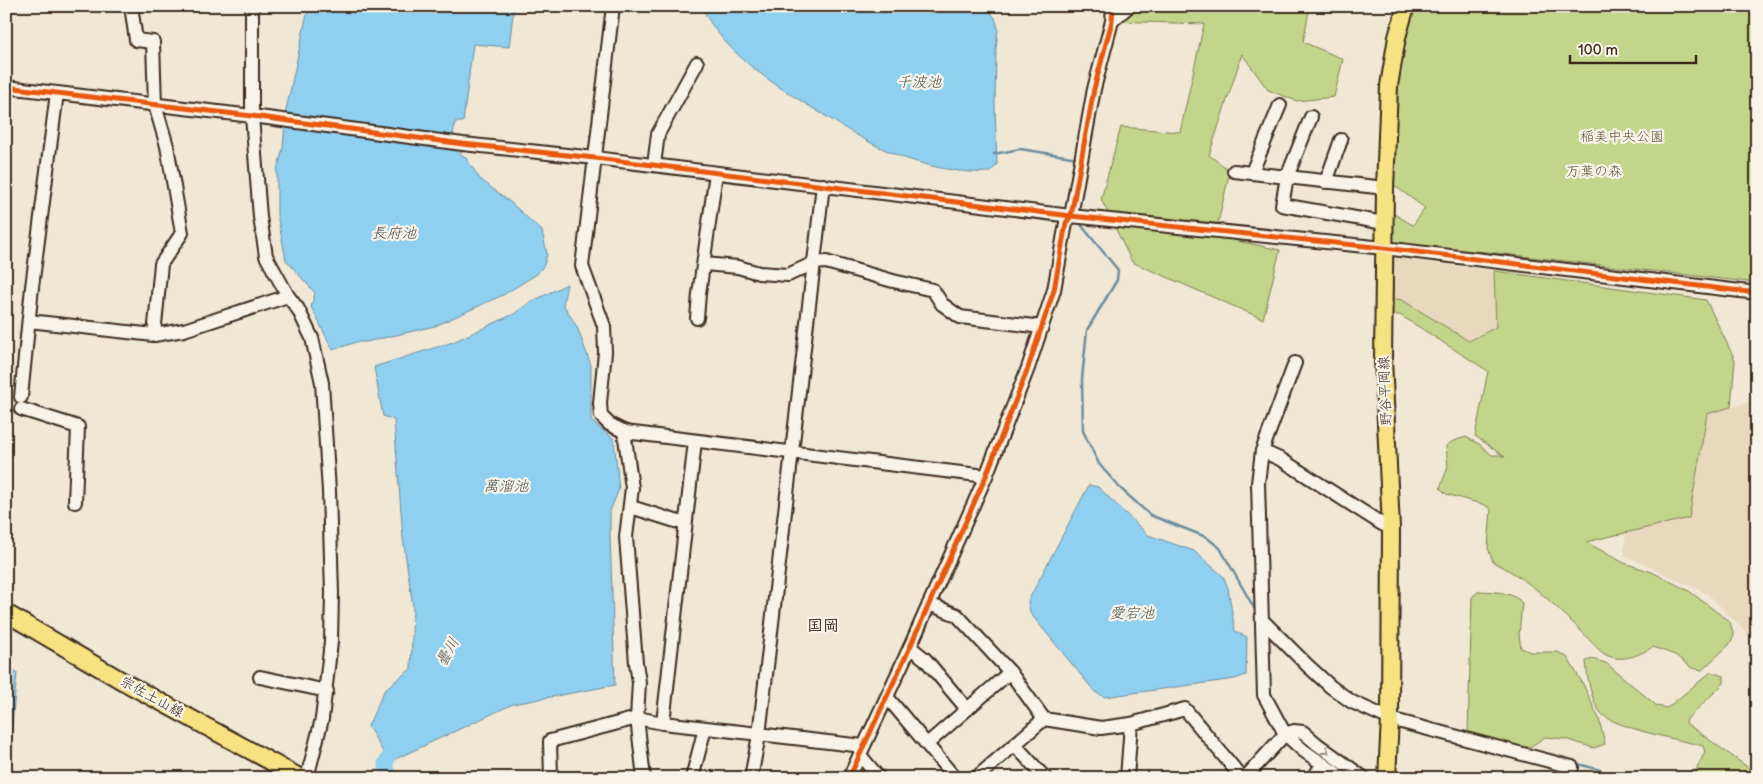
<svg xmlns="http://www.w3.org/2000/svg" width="1763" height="784" viewBox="0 0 1763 784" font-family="'Balsamiq Sans','Klee One',sans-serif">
	<rect width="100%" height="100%" fill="#f0e7d5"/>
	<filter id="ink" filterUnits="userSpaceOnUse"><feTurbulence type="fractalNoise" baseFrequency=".02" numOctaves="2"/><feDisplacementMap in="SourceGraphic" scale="10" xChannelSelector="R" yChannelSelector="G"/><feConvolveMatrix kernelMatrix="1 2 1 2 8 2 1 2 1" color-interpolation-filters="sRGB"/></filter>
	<g filter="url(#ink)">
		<!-- built -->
		<g fill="#e8d8be">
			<polygon points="1397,258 1494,271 1496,327 1469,341 1402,300 1390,298 1390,263"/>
			<polygon points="1757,400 1757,643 1708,594 1624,555 1626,532 1689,518 1707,414"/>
		</g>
		<!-- green -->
		<g fill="#c2d58a" stroke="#7e8054">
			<polygon points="1112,6 1310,6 1303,42 1343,59 1334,97 1297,101 1268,90 1242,54 1209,155 1230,171 1215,236 1280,250 1263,319 1132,262 1101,199 1121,127 1180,132 1204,24 1112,21"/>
			<polygon points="1412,6 1757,6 1757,283 1487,252 1394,245 1391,239 1392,213 1413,225 1425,208 1392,184 1395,96 1402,45"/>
			<path d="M1494 271 1706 300 1735 360 1731 407 1707 414 1689 518 1586 542 1624 563 1652 572 1689 591 1730 622 1734 636 1729 645 1702 670 1692 668 1675 655 1653 647C1639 655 1622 663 1606 655 1598 651 1583 632 1575 625 1551 601 1525 577 1493 562L1488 548 1491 509 1485 505 1446 494 1440 488 1448 467 1446 446 1453 441 1466 437 1479 444 1492 455H1499L1505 457 1475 436 1488 371 1400 315H1389L1390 298 1402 300 1469 341 1496 327Z"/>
			<path d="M1479 591C1494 592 1512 591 1522 603L1519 635 1521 648 1531 652H1558L1567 657 1583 684 1599 719 1605 744 1594 748 1565 739 1545 737 1530 747 1513 748 1480 739 1468 731 1472 597Z"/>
			<path d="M1592 659 1606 663 1657 706 1667 708 1711 672 1724 676V683L1687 719 1686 723 1757 774V778H1692L1705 752 1703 746C1681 740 1614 728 1601 713 1591 701 1587 677 1586 661Z"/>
		</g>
		<!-- water -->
		<g fill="#8fcff0" stroke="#6d8d9c">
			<polygon points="310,6 514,6 509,47 473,44 463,122 455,122 451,150 457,151 466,158 480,179 510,202 542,231 547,254 544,265 537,274 503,295 435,326 366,342 356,342 333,350 311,307 315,293 286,260 277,214 277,170 283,148 286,110 308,9"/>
			<path d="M701 6H986L995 18 998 28 996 49 995 106 997 165 990 172C958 174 919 165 890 152 867 142 846 129 824 115 778 87 726 57 701 6Z"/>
			<polygon points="567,284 563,304 577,327 591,365 591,421 614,439 619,489 610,511 610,533 615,685 513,704 389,762 368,726 385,689 411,669 413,607 403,538 394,420 383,416 374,367 453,342 514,314 529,303"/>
			<polygon points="1089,485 1098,487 1148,535 1194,551 1223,576 1228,588 1235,631 1247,637 1246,675 1235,679 1104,697 1095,692 1030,613 1028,601"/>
			<polygon points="6,669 17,673 10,745 13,778 6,778"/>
		</g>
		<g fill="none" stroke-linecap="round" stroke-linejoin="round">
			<!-- stream -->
			<g stroke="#6d8d9c" stroke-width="2.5">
				<polyline points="994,154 1020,149 1078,158"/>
				<polyline points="1080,220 1082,226 1118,270 1117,280 1087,330 1082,379 1083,431 1099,464 1120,488 1150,515 1206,537 1220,548 1254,608"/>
				<polyline points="1575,763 1628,778"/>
			</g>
			<!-- river -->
			<polyline stroke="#8fcff0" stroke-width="15" points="391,778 385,764 398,741"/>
			<!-- minor casing -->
			<g stroke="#3b2a1e" stroke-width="16">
				<g id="minor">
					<polyline points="131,6 136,40 153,42 155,105 167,146 182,233 161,264 154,335"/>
					<polyline points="252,6 252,116 260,217 266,256 288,296 298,309 312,338 322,383 329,491 332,593 331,642 322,719 307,778"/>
					<polyline points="613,6 582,266 604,326 605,352 600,403 601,416 609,424 625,432 986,476"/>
					<polyline points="1112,21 1129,6"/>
					<polyline points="6,87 252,116 463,144 595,158 1071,216 1384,248 1757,293"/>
					<polyline points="1311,117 1287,177 1282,205 1384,223"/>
					<polyline points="654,165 658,134 697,63"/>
					<polyline points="1234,171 1385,188"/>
					<polyline points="1252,172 1280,105"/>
					<polyline points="1326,182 1341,140"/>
					<polyline points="704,264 738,267 759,273 788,275 814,263 826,262 893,281 933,290 942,304 960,317 1042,327"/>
					<polyline points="697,318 699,294 716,173"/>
					<polyline points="29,321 154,335 184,330 288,296"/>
					<polyline points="21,397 32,287 57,93"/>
					<polyline points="21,409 78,427 75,502"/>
					<polyline points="624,431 632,488 626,537 636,663 639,682 637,718 644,778"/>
					<polyline points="1262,451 1295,363"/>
					<polyline points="631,507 685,524"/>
					<polyline points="929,604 957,615 1010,672 1044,719 1101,728 1131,724 1185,709 1242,778"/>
					<polyline points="1262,620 1307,665 1331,687 1352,702 1390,719 1572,767 1570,778"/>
					<polyline points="910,647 925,659 967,709"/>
					<polyline points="260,677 327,691"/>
					<polyline points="887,697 955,778"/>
					<polyline points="663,723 695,441"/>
					<polyline points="927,744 1010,672"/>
					<polyline points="1015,745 1045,778"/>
					<polyline points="860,755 879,778"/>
					<polyline points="551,778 550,741 637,718 663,723 863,746"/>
					<polyline points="692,778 705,728"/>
					<polyline points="751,778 759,735 823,185"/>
					<polyline points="849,778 910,647 986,476 1028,368 1054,290 1066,223 1071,216 1094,89 1112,21 1113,6"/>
					<polyline points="976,778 1044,719"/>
					<polyline points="1127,778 1131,724"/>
					<polyline points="1245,778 1285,734 1294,731 1303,732 1317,744 1364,778"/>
					<polyline points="1313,778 1323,764"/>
					<polyline points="1343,778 1304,751 1285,734 1264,695 1258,483 1262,451 1282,460 1382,524 1391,528"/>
				</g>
			</g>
			<!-- major casing -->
			<g stroke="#3b2a1e" stroke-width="20">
				<g id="major">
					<polyline points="6,613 124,682 301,778"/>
					<polyline points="1387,778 1390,719 1391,528 1383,359 1385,188 1389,86 1397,37 1406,6"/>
				</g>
			</g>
			<!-- minor -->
			<use href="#minor" stroke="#f7f3e8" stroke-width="12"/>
			<!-- major -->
			<use href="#major" stroke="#f7e281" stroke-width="16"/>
			<!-- cycleway casing -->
			<g stroke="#f7f3e8" stroke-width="8">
				<g id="cycleway">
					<polyline points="6,87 252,116 463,144 595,158 1071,216 1384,248 1757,293"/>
					<polyline points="849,778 910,647 986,476 1028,368 1054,290 1066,223 1071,216 1094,89 1112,21 1113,6"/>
				</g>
			</g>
			<!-- cycleway -->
			<use href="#cycleway" stroke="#e8590c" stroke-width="5"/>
		</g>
		<!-- one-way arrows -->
		<defs><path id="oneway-chevron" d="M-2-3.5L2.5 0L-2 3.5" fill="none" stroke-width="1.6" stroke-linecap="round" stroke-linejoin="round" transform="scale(1.25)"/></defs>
		<use stroke="#998e83" href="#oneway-chevron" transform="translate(1326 751) rotate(36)"/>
	</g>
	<g text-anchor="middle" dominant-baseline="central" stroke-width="4.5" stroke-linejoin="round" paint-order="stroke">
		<!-- park labels -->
		<g font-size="14" fill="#5d5539" stroke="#f7f3e8">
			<text x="1622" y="136">稲美中央公園</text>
			<text x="1594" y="171">万葉の森</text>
		</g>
		<!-- street labels -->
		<g font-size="14" fill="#3b2a1e" stroke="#f7f3e8">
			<text transform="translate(1385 391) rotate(-92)">野谷平岡線</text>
			<text transform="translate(152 697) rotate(29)">宗佐土山線</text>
		</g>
		<!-- water labels -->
		<g font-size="15" font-style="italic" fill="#505352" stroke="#f7f3e8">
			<text x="919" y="82">千波池</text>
			<text x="394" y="233">長府池</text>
			<text x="506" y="486">萬溜池</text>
			<text x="1132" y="613">愛宕池</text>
			<text transform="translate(448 652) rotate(-61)">曇川</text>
		</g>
		<!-- quarter labels -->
		<g font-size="16" font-weight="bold" fill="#3b2a1e" stroke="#f7f3e8">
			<text x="823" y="626">国岡</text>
		</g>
	</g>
	<!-- margin -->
	<rect width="1763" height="784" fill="none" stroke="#f7f3e8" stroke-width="25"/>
	<rect x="12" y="12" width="1738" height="759" fill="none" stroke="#3b2a1e" stroke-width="2" filter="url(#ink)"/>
	<!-- scale -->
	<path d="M1570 55v8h126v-8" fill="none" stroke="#3b2a1e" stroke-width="2.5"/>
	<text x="1578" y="55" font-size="15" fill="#3b2a1e" stroke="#f7f3e8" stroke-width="4" paint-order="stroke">100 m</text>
</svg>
